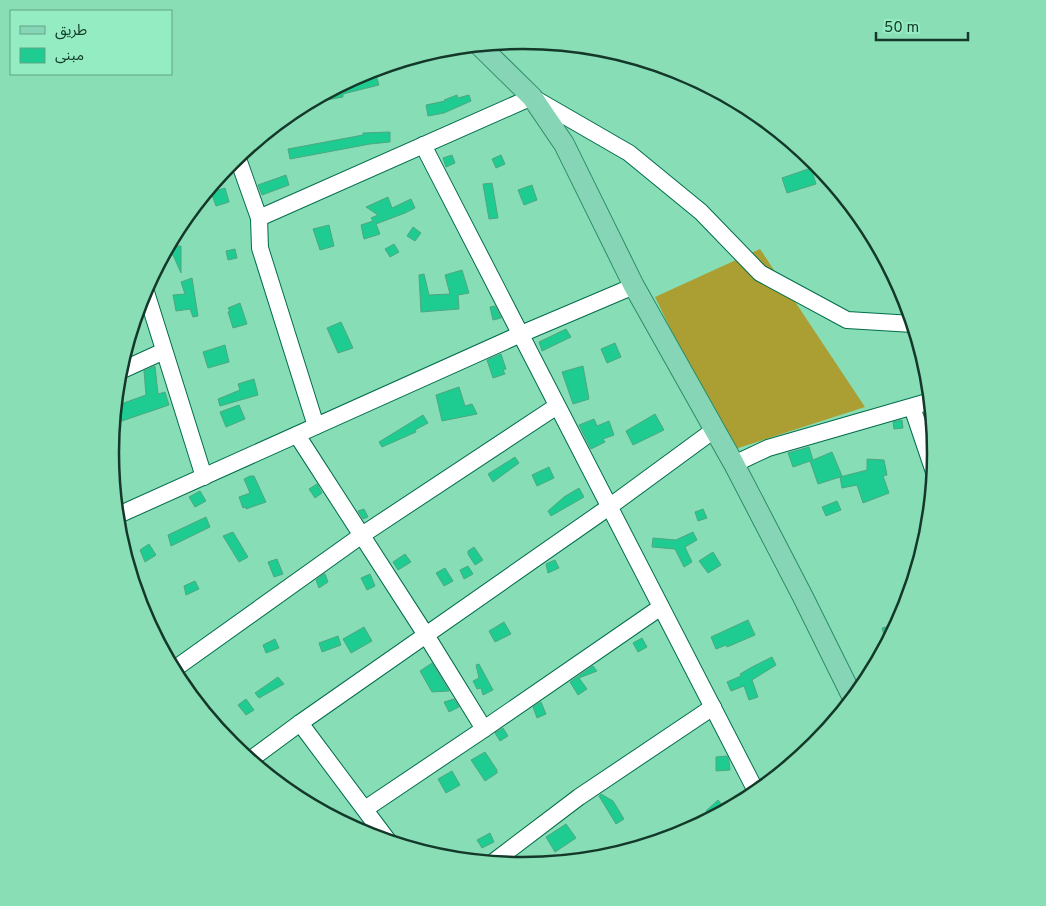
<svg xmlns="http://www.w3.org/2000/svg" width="1046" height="906" viewBox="0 0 1046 906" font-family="Overpass,'Noto Sans Arabic',sans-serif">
	<rect width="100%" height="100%" fill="#87deb6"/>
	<!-- pitch -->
	<polygon fill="#ab9f34" points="760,249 865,407 729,451 655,297"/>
	<!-- building -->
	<g fill="#1ecb90" stroke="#4fa781">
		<polygon points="376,75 379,85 343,94 343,97 311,103 311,100 342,84"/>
		<polygon points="457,95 458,98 469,95 471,101 444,113 428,116 426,105 445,101 444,100"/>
		<polygon points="390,132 390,142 370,144 290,159 288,149 363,135 363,133"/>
		<polygon points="452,155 455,163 446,167 443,158"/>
		<polygon points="501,155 505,164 496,168 492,159"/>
		<polygon points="811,168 816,184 787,193 782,178"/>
		<polygon points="286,175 289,185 262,195 258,185"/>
		<polygon points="492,183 498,218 489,219 483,184"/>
		<polygon points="532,185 537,200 524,205 518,190"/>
		<polygon points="225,188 229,202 216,206 211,192"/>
		<polygon points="388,197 392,208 411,199 415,208 405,213 376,224 380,234 364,239 361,225 373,221 371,218 378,215 366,207"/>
		<polygon points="329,225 334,246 320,250 313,229"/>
		<polygon points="413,227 421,233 415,241 407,236"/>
		<polygon points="394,244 399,252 390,257 385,249"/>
		<polygon points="171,246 181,246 181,273 173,255 170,255"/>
		<polygon points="235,249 237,258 228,260 226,251"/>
		<polygon points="462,270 469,293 458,295 459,309 421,312 419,275 424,274 429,295 450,294 445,275"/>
		<polygon points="192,278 198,316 193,317 190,309 176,311 173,295 185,294 181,282"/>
		<polygon points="240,303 247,324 233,328 228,312 230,311 228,308"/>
		<polygon points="495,306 501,318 493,320 490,307"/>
		<polygon points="341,322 353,348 338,353 327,328"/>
		<polygon points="566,329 571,337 542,351 539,342"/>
		<polygon points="615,343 621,357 607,363 601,349"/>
		<polygon points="225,345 229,362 208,368 203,352"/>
		<polygon points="501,354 506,369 503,370 505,374 493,378 487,360"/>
		<polygon points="155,366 158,394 165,392 169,405 113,424 114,409 122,407 121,404 146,395 144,371"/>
		<polygon points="583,366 589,399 573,404 562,372"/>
		<polygon points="254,379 258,395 220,406 218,399 240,390 238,384"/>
		<polygon points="459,387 465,406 472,404 477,414 442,421 436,395"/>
		<polygon points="239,405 245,419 226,427 220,412"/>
		<polygon points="655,414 664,430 633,445 626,431"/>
		<polygon points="423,415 428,423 415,430 416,432 382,447 379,442"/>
		<polygon points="594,419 597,426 609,421 614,435 603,439 605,442 591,449 579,425"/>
		<polygon points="902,420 903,428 894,429 893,422"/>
		<polygon points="809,447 813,460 832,452 842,476 840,477 867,470 867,459 884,460 887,475 883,476 889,493 863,503 857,485 842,488 840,477 818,484 810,461 793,467 788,453"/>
		<polygon points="515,457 519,463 493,482 488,474"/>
		<polygon points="549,467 554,478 537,486 532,475"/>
		<polygon points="250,476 254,476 266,502 246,509 246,507 243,508 239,497 250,493 244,479"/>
		<polygon points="317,484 322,493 315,498 309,489"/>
		<polygon points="579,488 584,497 551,516 548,511 564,497"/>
		<polygon points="200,491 206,501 195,507 189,497"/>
		<polygon points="837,501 841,510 826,516 822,507"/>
		<polygon points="364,509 368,517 363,519 358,511"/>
		<polygon points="703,509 707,518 698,521 695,512"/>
		<polygon points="206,517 210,527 171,546 168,535"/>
		<polygon points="233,532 248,557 239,562 223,536"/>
		<polygon points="693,532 697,540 685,547 692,562 684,567 675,549 652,547 653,538 676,540"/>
		<polygon points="149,544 156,555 145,562 140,550"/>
		<polygon points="474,547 483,560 475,565 468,554 468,551"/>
		<polygon points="713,552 721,565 708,573 699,561"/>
		<polygon points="405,554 411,562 398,570 393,562"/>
		<polygon points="277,559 283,574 274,577 268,562"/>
		<polygon points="555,560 559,568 548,573 546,564"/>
		<polygon points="468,566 473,574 464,579 460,570"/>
		<polygon points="445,568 453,581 444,586 436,573"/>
		<polygon points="324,574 325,574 328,582 319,588 316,580"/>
		<polygon points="370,574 375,586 367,590 361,578"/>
		<polygon points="195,581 199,589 186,595 184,586"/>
		<polygon points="748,620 755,635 727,647 726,645 716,649 711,637"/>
		<polygon points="504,622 511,634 495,642 489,631"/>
		<polygon points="898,624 893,634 887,645 882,628"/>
		<polygon points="364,627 372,641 351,653 343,639"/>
		<polygon points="338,636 341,645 322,652 319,643"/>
		<polygon points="642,638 647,647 638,652 633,643"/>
		<polygon points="275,639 279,648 266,653 263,645"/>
		<polygon points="772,657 776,665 752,680 758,697 749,700 744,686 731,691 727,682 741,676 740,674 752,667"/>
		<polygon points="432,663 449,691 432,692 420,671"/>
		<polygon points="479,664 493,690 483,695 481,688 477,689 473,681 479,678 476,665"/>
		<polygon points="593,666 597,671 579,678 587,689 578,695 570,682"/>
		<polygon points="278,677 284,684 259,698 255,693"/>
		<polygon points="246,699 254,710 246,715 238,705"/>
		<polygon points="454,699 459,707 449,712 444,702"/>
		<polygon points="541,702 546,714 537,718 533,707"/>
		<polygon points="503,728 508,736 500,741 495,733"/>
		<polygon points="485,752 497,770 497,773 485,781 471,760"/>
		<polygon points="727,756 729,761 730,770 716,771 716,757"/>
		<polygon points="452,771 460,785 446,793 438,779"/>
		<polygon points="601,794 613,801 624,819 616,824 599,796"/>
		<polygon points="718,800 725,808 712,818 706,811"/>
		<polygon points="566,824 576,838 555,852 546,837"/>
		<polygon points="490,833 494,842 482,848 477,840"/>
	</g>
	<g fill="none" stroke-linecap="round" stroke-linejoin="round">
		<!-- minor casing -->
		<g stroke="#006d4b" stroke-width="18">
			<g id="minor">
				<polyline points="423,145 757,793"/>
				<polyline points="237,156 259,218 260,248 316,426"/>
				<polyline points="259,218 532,97 629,153 701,212 760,273 847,320 913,324"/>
				<polyline points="145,289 204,477"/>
				<polyline points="118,372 164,351"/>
				<polyline points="912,407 934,472"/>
				<polyline points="297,435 426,635 484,729"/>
				<polyline points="734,464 768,448 931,401"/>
				<polyline points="116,516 521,334 634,286"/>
				<polyline points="173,670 362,535 557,406"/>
				<polyline points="300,723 389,842"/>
				<polyline points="250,760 300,723 609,507 714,430"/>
				<polyline points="365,809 484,729 661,607"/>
				<polyline points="492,863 579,797 713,707"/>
			</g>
		</g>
		<!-- major casing -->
		<g stroke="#2b8c66" stroke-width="22">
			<polyline id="major" points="478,44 532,97 564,144 634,286 734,464 803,597 853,698"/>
		</g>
		<!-- minor -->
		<use href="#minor" stroke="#fff" stroke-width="16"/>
		<!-- major -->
		<use href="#major" stroke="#87d5b7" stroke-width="20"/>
	</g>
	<!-- crop -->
	<path d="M0 0H1046V906H0ZM119 453a404 404 0 1 1 808 0a404 404 0 1 1-808 0Z" fill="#8adeb6" fill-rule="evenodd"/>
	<path fill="none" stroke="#14392a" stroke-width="2.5" d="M119 453a404 404 0 1 1 808 0a404 404 0 1 1-808 0Z"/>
	<!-- legend -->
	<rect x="10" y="10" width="162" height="65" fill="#94ecc2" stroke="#61a485"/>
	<rect x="20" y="26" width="25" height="8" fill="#87d5b7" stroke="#61a485"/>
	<text x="55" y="35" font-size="15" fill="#14392a">طريق</text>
	<rect x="20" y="48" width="25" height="15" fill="#1ecb90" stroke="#61a485"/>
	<text x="55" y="60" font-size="15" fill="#14392a">مبنى</text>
	<!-- scale -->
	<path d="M876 32v8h92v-8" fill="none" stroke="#14392a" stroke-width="2.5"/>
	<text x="884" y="32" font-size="15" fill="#14392a" stroke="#94ecc2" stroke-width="4" paint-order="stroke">50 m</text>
</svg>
